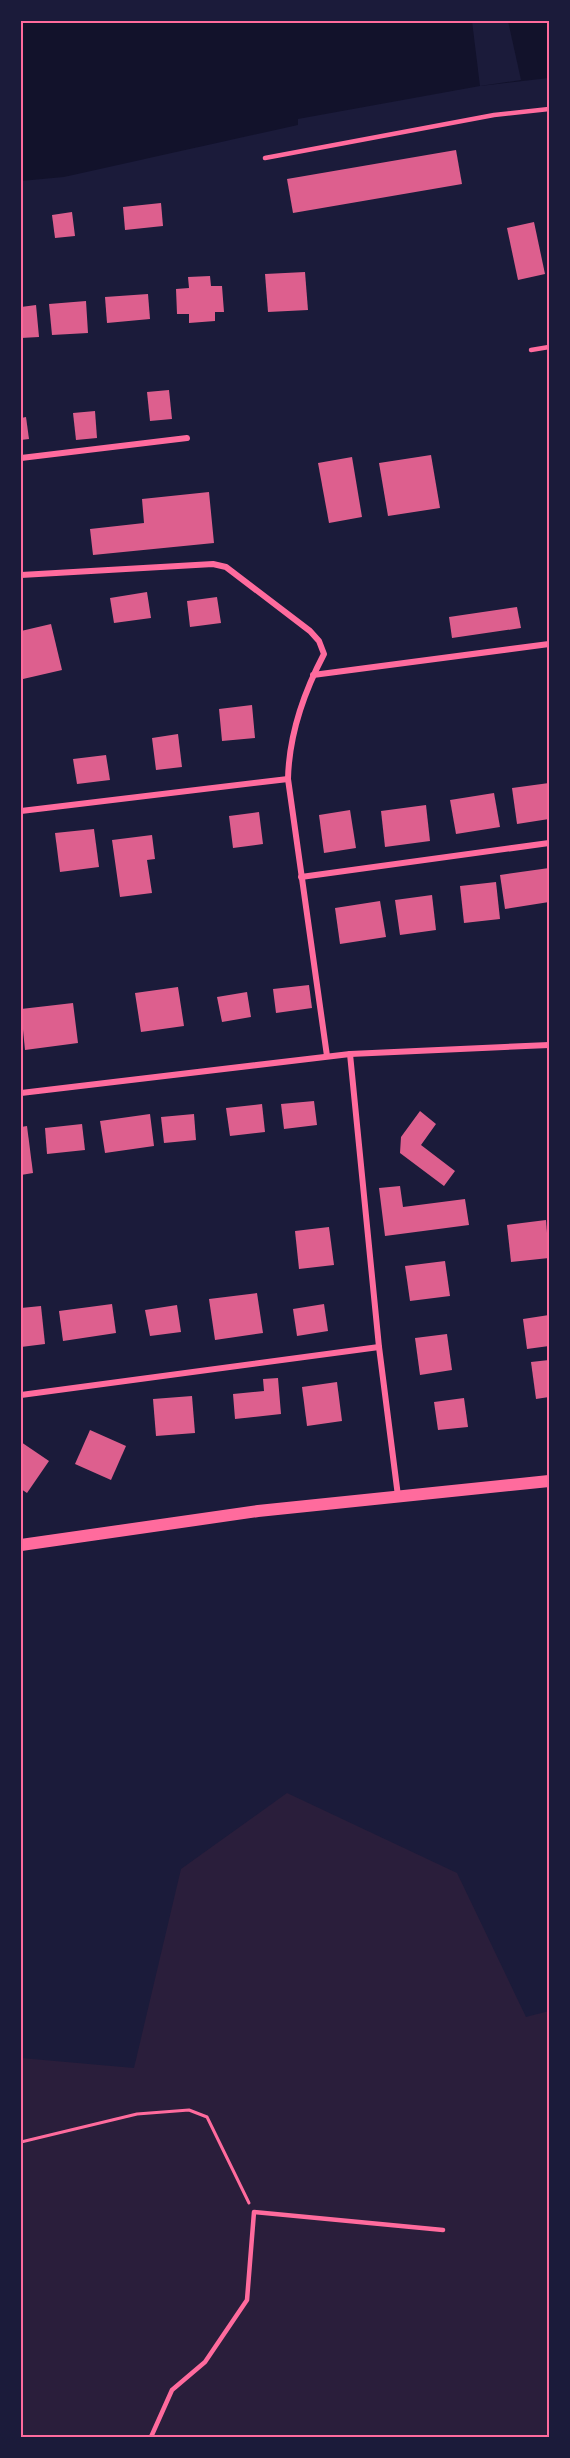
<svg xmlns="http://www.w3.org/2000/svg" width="570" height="2458" viewBox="0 0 570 2458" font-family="Inter,sans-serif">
	<rect width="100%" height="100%" fill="#1b1b3a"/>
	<!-- green -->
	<polygon fill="#2a1e3b" points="287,1793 457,1873 526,2017 549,2011 549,2437 21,2437 21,2058 134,2068 181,1869"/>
	<!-- water -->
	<polygon fill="#12122b" points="21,21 549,21 549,78 480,86 298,119 298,125 64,177 21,181"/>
	<!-- pier -->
	<polygon fill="#1b1b3a" points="472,21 508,21 521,80 480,86"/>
	<!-- building -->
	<g fill="#dd5f8e">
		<polygon points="456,150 462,184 293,213 287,179"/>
		<polygon points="161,203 163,226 125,230 123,207"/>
		<polygon points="72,212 75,236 55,238 52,215"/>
		<polygon points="534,222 545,274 518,280 507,228"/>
		<polygon points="305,272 308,310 268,312 265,274"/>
		<polygon points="210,276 211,286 222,286 224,312 215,312 215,321 189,323 189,314 177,314 176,289 189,288 188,277"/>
		<polygon points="148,294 150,319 107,323 105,297"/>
		<polygon points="86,301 88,333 52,335 49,304"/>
		<polygon points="36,305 39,337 21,338 21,307"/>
		<polygon points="169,390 172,419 150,421 147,392"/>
		<polygon points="95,411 97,438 76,440 73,413"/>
		<polygon points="26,417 29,439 21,440 21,418"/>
		<polygon points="431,455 440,508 388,516 379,463"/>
		<polygon points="352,457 362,517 329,523 318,463"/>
		<polygon points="209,492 214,543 93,555 90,529 144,523 142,499"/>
		<polygon points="147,592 151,618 114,623 110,598"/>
		<polygon points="217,597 221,623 190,627 187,601"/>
		<polygon points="517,607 521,628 452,638 449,617"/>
		<polygon points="51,624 62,670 23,679 21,668 21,631"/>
		<polygon points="252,705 255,738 222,741 219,709"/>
		<polygon points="178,734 182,767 156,770 152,738"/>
		<polygon points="106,755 110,780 77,784 73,759"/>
		<polygon points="549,783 549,819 517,824 512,788"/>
		<polygon points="494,793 500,827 456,834 450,800"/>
		<polygon points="426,805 430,841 385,847 381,811"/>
		<polygon points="350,810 356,848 324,853 319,815"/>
		<polygon points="259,812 263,844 233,848 229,816"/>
		<polygon points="94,829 99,867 60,872 55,833"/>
		<polygon points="152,835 155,859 147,860 152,893 120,897 112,840"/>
		<polygon points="549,868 549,902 505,909 500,875"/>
		<polygon points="496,882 500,919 464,923 460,886"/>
		<polygon points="432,895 436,930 400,935 395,900"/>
		<polygon points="380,901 386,937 340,944 335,908"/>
		<polygon points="309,985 312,1008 276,1013 273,989"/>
		<polygon points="178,987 184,1026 141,1032 135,993"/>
		<polygon points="247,992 251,1017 222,1022 217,997"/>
		<polygon points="73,1003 78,1043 25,1050 21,1009"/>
		<polygon points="314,1101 317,1125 284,1129 281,1104"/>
		<polygon points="262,1104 265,1132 230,1136 226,1108"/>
		<polygon points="420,1111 436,1124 421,1145 455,1171 444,1186 400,1153 401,1137"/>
		<polygon points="150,1114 154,1146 105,1153 100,1121"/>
		<polygon points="194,1114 196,1140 164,1143 161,1117"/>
		<polygon points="82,1124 85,1150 47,1154 45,1128"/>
		<polygon points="27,1126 33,1173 21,1175 21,1127"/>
		<polygon points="400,1186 403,1207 465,1199 469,1225 385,1236 379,1188"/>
		<polygon points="546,1220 549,1258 511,1262 507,1225"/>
		<polygon points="329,1227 334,1265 299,1269 295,1231"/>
		<polygon points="445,1261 450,1296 410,1301 405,1266"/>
		<polygon points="257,1293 263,1333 215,1340 209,1299"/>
		<polygon points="112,1304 116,1333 63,1341 59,1311"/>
		<polygon points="324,1304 328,1331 297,1336 293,1309"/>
		<polygon points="177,1305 181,1332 150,1336 145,1310"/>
		<polygon points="41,1306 45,1344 21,1347 21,1308"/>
		<polygon points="549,1315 549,1346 527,1349 523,1319"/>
		<polygon points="447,1334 452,1370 420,1375 415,1338"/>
		<polygon points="549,1360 549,1397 536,1399 531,1362"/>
		<polygon points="278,1378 281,1414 235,1419 233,1394 264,1391 263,1379"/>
		<polygon points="337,1382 342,1421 307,1426 302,1387"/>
		<polygon points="192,1396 195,1433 156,1436 153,1399"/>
		<polygon points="464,1398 468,1427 438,1430 434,1402"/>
		<polygon points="90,1430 126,1446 111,1480 75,1464"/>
		<polygon points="21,1442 49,1461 27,1493 21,1489"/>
	</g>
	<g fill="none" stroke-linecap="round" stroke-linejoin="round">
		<!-- path -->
		<polyline stroke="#ff6b9d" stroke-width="3" points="21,2142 137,2114 189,2110 207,2117 249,2203"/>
		<!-- service -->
		<g stroke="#ff6b9d" stroke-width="4.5">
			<polyline points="265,158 494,115 549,109"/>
			<polyline points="531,350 549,347"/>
			<polyline points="151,2437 172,2390 205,2362 247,2300 254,2212 443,2230"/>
		</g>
		<!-- minor -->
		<g stroke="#ff6b9d" stroke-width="6">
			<polyline points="21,458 187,438"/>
			<path d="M21 575 213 564 226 567 310 631 319 641 324 654C303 694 289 734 288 779L327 1056"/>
			<polyline points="313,675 549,644"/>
			<polyline points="21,811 288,779"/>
			<polyline points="301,877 549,843"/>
			<polyline points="350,1054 379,1347 398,1496"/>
			<polyline points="21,1093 350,1054 549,1045"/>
			<polyline points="21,1395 379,1347"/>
		</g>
		<!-- secondary -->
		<polyline stroke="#ff6b9d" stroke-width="12" points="21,1545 258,1511 549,1481"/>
	</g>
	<!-- border -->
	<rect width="570" height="2458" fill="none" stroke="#1b1b3a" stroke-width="45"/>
	<rect x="22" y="22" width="526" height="2414" fill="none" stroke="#ff6b9d" stroke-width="2"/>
</svg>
